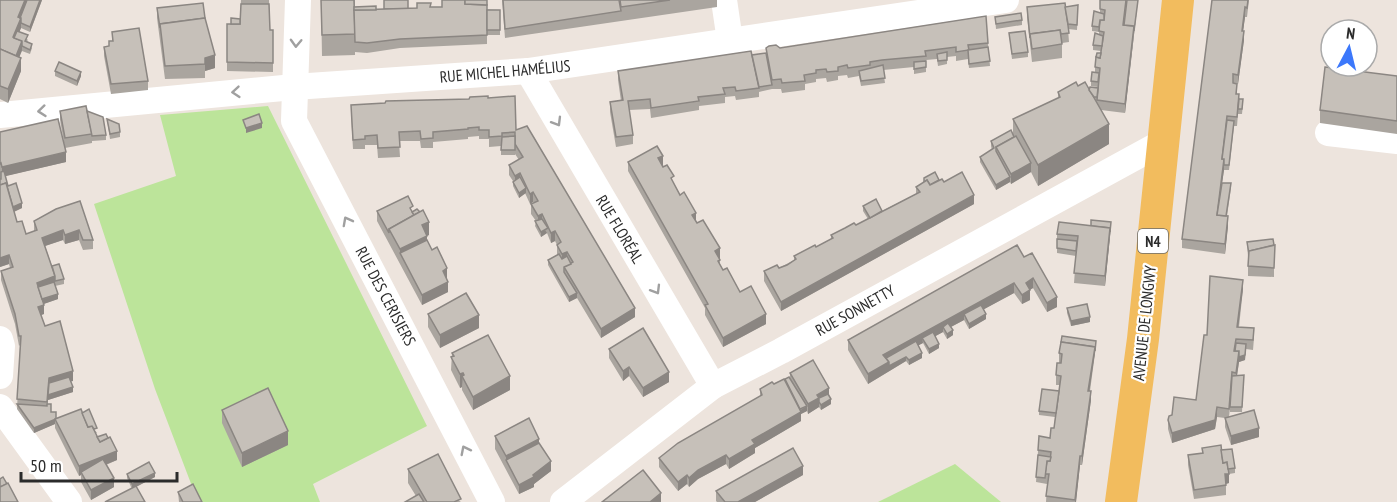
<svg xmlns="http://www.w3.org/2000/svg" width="1397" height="502" viewBox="0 0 1397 502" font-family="'PT Sans Narrow',sans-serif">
	<rect width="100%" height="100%" fill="#ede4dd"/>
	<!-- green -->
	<g fill="#bce49a">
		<polygon points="268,106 427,426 313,484 320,502 198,502 155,389 94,204 176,176 160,115"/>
		<polygon points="955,464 1001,502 878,502"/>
	</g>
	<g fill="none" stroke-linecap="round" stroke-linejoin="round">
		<!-- minor -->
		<g stroke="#fff" stroke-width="26">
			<polyline points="298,0 294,121 492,502"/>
			<polyline points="724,0 730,41"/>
			<polyline points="528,71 713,386"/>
			<polyline points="0,115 294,87 528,71 1006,0"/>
			<polyline points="1328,133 1397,141"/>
			<polyline points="0,339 2,346 0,376"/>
			<polyline points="0,407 69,502"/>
			<polyline points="563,502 713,386 781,351 1163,142"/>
		</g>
		<!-- major -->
		<polyline stroke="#f2bc5e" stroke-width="32" points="1121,502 1143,339 1178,0"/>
	</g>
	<!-- wall -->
	<g fill="#aaa59f">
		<polygon points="0,0 42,0 30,32 21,28 19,32 28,40 27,41 32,48 30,54 22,51 19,57 21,71 8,103 0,99"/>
		<polygon points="241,0 269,0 270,30 273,30 273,72 227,71 227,24 231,24 240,19"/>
		<polygon points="321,0 355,0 355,7 376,10 431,7 500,10 500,35 487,35 487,44 400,48 367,53 355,52 355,55 322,56"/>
		<polygon points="502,0 717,0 717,7 505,38"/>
		<polygon points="1100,0 1138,0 1125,113 1101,110 1109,144 1038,186 1031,172 1011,184 1010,182 996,190 980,162 980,157 992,150 991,146 991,141 1013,135 1013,119 1058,98 1058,92 1078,86 1089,90 1098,88 1098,87 1091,86 1091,81 1095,72 1095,67 1101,51 1093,50 1093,45 1099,34 1099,32 1092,31 1092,26 1100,13"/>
		<polygon points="1212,0 1249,0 1247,17 1245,17 1243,31 1244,40 1238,84 1237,84 1237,94 1243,104 1242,114 1238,114 1237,126 1234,126 1229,170 1224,170 1222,183 1231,188 1227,216 1228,226 1225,254 1182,248 1182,239"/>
		<polygon points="1078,5 1077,30 1068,29 1069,42 1062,43 1062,58 1032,62 1027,17 1027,7 1065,7"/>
		<polygon points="157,8 205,18 215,68 205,71 205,78 165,79 157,18"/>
		<polygon points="995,17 1022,20 1022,25 996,29"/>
		<polygon points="112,32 148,81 148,90 111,94 104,56 104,47 109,46 112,41"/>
		<polygon points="1009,33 1028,52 1028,57 1012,59"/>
		<polygon points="988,43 990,66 969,68 968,59 956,61 956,56 947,57 947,64 938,66 937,59 926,60 926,72 914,74 914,67 883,70 885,83 861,86 859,76 848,78 847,75 838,76 838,80 827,82 826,78 816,79 816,82 805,84 805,90 782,93 781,89 772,89 759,92 759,97 736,100 735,96 725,97 725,103 699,106 699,110 651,118 650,109 629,110 633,135 633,144 616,147 610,112 610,102 621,101 618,80 618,71 752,55 766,53 766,48"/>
		<polygon points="55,71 81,76 77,86 55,76"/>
		<polygon points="1397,76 1397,134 1320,123 1320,110"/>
		<polygon points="488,98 516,130 635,317 601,338 577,298 569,302 548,265 548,260 557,255 557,245 555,241 551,243 547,233 541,237 535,226 536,221 531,214 531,204 534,203 533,202 530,204 525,193 519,198 513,186 513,181 509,175 509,165 519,160 515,154 515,155 501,155 501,146 489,147 489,139 479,139 479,136 468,137 468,139 433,142 433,148 421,148 420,141 399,141 400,157 378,158 377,145 365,145 365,149 353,149 351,114 469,99"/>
		<polygon points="60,111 87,111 106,135 106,140 92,141 92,143 65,148 60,120"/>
		<polygon points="107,119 120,132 120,137 110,139"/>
		<polygon points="0,132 66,162 5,176 8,186 22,208 14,212 17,222 26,234 34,231 34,221 56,209 93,240 93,249 83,250 79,240 65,244 63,240 45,246 52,266 64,279 64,284 55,286 58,299 43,304 44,314 41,315 45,326 73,381 71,381 73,392 48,400 48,404 51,412 56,419 82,413 97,433 96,433 97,437 117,460 106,465 114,487 91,500 81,482 81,475 79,476 55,428 55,424 34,433 17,409 20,345 19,346 15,324 1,280 1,271 10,268 9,264 0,267"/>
		<polygon points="628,162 663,165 696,222 720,258 720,265 723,270 766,324 723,347 705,315 705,308 628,171"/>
		<polygon points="939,180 944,182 974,204 781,311 764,281 764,271 779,268 794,260 794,256 816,247 831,239 831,235 856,225 868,219 863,211 863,206 882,211 916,194 916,187"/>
		<polygon points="377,211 413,211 429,235 427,236 427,240 447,278 446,278 448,292 422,305 377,221"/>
		<polygon points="1091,226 1111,227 1105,286 1074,283 1076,256 1057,253 1057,234"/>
		<polygon points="1247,242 1274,245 1274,277 1248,276 1248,257"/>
		<polygon points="1024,257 1057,307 1047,312 1033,288 1030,290 1030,300 1022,304 1014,293 984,309 986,319 969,329 964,320 951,327 953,335 947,339 943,332 935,336 939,348 929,354 923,343 918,345 922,358 909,365 906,361 868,384 848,350 848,340"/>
		<polygon points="1243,289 1239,327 1254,338 1253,350 1246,349 1245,360 1239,362 1237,376 1244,375 1242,412 1230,412 1230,408 1229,417 1259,437 1231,445 1225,427 1225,418 1217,417 1215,429 1172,443 1168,429 1168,420 1172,415 1196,400"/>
		<polygon points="1067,308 1090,322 1071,326 1067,313"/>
		<polygon points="428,314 479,328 440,348 428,327"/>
		<polygon points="1096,346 1090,391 1091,400 1082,465 1080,465 1076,502 1042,502 1046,502 1047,484 1036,482 1039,436 1050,438 1054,428 1055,417 1039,415 1039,411 1059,391 1059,385 1056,385 1056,375 1059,363 1059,353"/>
		<polygon points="609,349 669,382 643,397 629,376 623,381 609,358"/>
		<polygon points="452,353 510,390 473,410 462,390 462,387 460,388 451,370"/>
		<polygon points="790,373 829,396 831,404 821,410 819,407 808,414 807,411 801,414 801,421 755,448 755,453 729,469 726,464 698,479 689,487 687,484 678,491 659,467 659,458 760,396 760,389 790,377"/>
		<polygon points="222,410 288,445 242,467 222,423"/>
		<polygon points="495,436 539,439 539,443 551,471 534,484 534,487 519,494 495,449"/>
		<polygon points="1202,448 1221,450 1235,468 1235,473 1229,474 1229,483 1226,484 1226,495 1194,499 1188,465 1188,455 1202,453"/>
		<polygon points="408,469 461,502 405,502 416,496 408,483"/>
		<polygon points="127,474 155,477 132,489 127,478"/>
		<polygon points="803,475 755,502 717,502 716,501 716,491"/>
		<polygon points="178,492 202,502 179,502"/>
	</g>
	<!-- shaded-wall -->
	<g fill="#8b8682">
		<polygon points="25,0 29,0 21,21 21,28 15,43 13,37 18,17"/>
		<polygon points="40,0 42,0 30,32 30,27"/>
		<polygon points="1138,0 1125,113 1125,104"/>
		<polygon points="1245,7 1245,17 1242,40 1242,31"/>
		<polygon points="1244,31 1244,40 1238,84 1238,75"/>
		<polygon points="22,41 22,50 15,69 15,59"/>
		<polygon points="215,55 215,68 205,71 205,58"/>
		<polygon points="21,58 21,71 8,103 8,89"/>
		<polygon points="81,72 81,76 77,86 77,81"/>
		<polygon points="262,123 262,128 246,133 246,128"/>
		<polygon points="1109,124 1109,144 1038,186 1038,165"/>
		<polygon points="66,152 66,162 2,177 2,167"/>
		<polygon points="663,156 663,165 658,168 658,158"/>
		<polygon points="1224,159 1224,170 1217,219"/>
		<polygon points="1031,163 1031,172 1011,184 1011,174"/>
		<polygon points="520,173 520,182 515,185 515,176"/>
		<polygon points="1010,177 1010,182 996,190 996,185"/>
		<polygon points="526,188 526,193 519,198 519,193"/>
		<polygon points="533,192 533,202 530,204 530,194"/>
		<polygon points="974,195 974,204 781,311 781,302"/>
		<polygon points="22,203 22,208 11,213 11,208"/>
		<polygon points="696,213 696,223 692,215"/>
		<polygon points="542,214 542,224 538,225 538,216"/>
		<polygon points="1228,216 1228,226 1225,254 1225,244"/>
		<polygon points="429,222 429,235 426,236 427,236 427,249 400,253 400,249 422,225"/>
		<polygon points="1111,222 1111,227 1105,286 1105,276"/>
		<polygon points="63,230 63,240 42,247 42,238"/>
		<polygon points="79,230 79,240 65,244 65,235"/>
		<polygon points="545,230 547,233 541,237 541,232"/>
		<polygon points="555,231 555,241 551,243 551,233"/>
		<polygon points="720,248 720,258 715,260 715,251"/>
		<polygon points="567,252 567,261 562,264 562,254"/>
		<polygon points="9,255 9,264 0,267 0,258"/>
		<polygon points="447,268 447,278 443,280 443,271"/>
		<polygon points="55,276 55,286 38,292 37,283"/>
		<polygon points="1033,278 1033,288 1026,292 1026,283"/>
		<polygon points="1243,280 1243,289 1237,336 1237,327"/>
		<polygon points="448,282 448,292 422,305 422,295"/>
		<polygon points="1014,283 1014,293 966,319 964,314 964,320 945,330 943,327 943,332 925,342 922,338 923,343 886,363 883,355"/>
		<polygon points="1030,290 1030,300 1022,304 1022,295"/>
		<polygon points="577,293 577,298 569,302 569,297"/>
		<polygon points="58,294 58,299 41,305 41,300"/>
		<polygon points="1057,297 1057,307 1047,312 1047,303"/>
		<polygon points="44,305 44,314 38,316 38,307"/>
		<polygon points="635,308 635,317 601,338 601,329"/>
		<polygon points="766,314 766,324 723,347 723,338"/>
		<polygon points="986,314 986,319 969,329 969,324"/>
		<polygon points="479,315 479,328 440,348 440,335"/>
		<polygon points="1090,317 1090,322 1071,326 1071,321"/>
		<polygon points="953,330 953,335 947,339 947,334"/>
		<polygon points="1096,341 1096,346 1088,400 1088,391 1095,347"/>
		<polygon points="939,344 939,348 929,354 929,349"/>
		<polygon points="1246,344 1245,360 1239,362 1236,382 1236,373 1239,351"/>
		<polygon points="922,353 922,358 909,365 909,360"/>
		<polygon points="906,357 906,361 868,384 868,374 889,362"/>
		<polygon points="629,367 629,376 623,381 623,371"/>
		<polygon points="73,371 73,381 49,387 73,387 73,392 48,400 47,411 49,378"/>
		<polygon points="669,372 669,382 643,397 643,388"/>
		<polygon points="463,373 462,387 460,388 460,374"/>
		<polygon points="510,376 510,390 473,410 473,397"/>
		<polygon points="829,388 829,398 819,402 819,407 808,414 808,404 817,395"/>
		<polygon points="1091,391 1091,400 1082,465 1082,456"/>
		<polygon points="831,399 831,404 821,410 821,405"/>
		<polygon points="807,406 807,411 801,414 801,421 755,448 755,453 729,469 729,459 752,440"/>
		<polygon points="1217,407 1217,417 1215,429 1172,443 1172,433"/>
		<polygon points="55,419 55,424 34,433 34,428"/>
		<polygon points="1259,428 1259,437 1231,445 1231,436"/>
		<polygon points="288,431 288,445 242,467 242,453"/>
		<polygon points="539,439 539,453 506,460 506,456"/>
		<polygon points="117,451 117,460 82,474 81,472 81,475 79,476 79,466"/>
		<polygon points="726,455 726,464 698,479 689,487 689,478 698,470"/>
		<polygon points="1080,456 1080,465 1076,502 1075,502"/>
		<polygon points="551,461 551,471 534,484 534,487 519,494 519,485"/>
		<polygon points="803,466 803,475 755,502 738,502"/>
		<polygon points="155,473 155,477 132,489 132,484"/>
		<polygon points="1225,474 1229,474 1229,483 1225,484"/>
		<polygon points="687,475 687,484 678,491 678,482"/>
		<polygon points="114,478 114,487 91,500 91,490"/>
		<polygon points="661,493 661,502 650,502"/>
	</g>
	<!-- building -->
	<g fill="#c6c0b9" stroke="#8b8682" stroke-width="1.5">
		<polygon points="0,0 25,0 18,17 21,18 13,37 22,41 16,56 0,49"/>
		<polygon points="27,0 40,0 30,27 21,23 21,18 20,18"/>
		<polygon points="321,0 354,0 355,34 322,35"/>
		<rect x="384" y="0" width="24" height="9"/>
		<polygon points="442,0 465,0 465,4 487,5 487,35 400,39 367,43 355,42 354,10 417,8 417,3 431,3 430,7 442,7"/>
		<polygon points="465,0 487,0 487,5 465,4"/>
		<polygon points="503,0 619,0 621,11 505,29"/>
		<polygon points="620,0 670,0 621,7"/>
		<polygon points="1100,0 1126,0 1123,25 1134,26 1125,104 1097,100 1100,68 1095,67 1096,57 1100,58 1104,32 1099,31 1100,20 1104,20 1105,10 1100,9"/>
		<polygon points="1127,0 1138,0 1134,31 1134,26 1124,25"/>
		<polygon points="1212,0 1248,0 1247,8 1245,7 1242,31 1244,31 1238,75 1233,74 1233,83 1237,84 1236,94 1239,94 1237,117 1227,116 1222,159 1224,159 1217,215 1228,216 1225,244 1182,239"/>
		<polygon points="203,3 205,18 160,24 160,28 157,8"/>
		<polygon points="1065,3 1069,33 1061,34 1060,30 1030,34 1030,38 1027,7"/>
		<polygon points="241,4 269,4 270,30 273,30 273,63 227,62 227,24 240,24"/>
		<polygon points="1078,5 1077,25 1068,24 1065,7"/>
		<polygon points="376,6 376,10 354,10 354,7"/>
		<rect x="487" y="10" width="13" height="20"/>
		<polygon points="1094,11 1104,14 1104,20 1100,20 1099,27 1092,26"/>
		<polygon points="1021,13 1022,20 996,24 995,17"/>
		<polygon points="986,16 988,43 968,45 969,50 956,52 956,47 925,51 926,56 882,60 870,62 870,65 848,68 847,65 838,67 838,71 827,72 826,69 816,70 816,73 804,75 805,81 782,83 781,79 772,80 766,48 769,46 776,45 780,48"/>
		<polygon points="205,18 215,55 205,58 205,64 165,66 160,24"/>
		<polygon points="231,18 240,19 240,24 231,24"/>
		<polygon points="139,28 148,81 111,84 104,47 109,46 109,41 113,41 112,32"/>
		<polygon points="1060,30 1062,44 1032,49 1030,34"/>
		<polygon points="17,31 28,35 25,41 32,44 30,50 22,46 22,41 14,38"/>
		<polygon points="1025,31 1028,52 1012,54 1009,33"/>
		<polygon points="1095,33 1103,36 1102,46 1093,45"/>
		<polygon points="988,47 990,61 969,64 968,50"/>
		<polygon points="0,49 21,58 8,89 0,86"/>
		<polygon points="751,51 759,88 736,91 735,87 723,88 725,94 698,97 699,101 651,108 650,99 628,101 633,135 616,137 610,102 623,100 618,71"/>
		<polygon points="947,52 947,60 938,61 937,54"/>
		<polygon points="766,53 772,85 759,87 752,55"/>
		<polygon points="1097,53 1101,53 1100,58 1096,57"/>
		<polygon points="926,61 926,67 914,69 914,62"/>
		<polygon points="59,62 81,72 77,81 55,71"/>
		<polygon points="883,65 885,78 861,81 859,71"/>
		<polygon points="1325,67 1397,76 1397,121 1320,110"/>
		<polygon points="1092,72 1099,73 1098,82 1091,81"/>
		<polygon points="1076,82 1078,86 1085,82 1109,124 1038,165 1013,119 1060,97 1058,92"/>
		<polygon points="1090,87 1098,88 1097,97 1094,97 1089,90"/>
		<polygon points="488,96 488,98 515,96 516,130 527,126 635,308 601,329 564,267 573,262 567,252 562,254 557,245 561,242 555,231 551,233 542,214 538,216 531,204 538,201 533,192 530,194 520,173 515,176 509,165 523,157 515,144 515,132 502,133 502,136 489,137 489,130 479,130 479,127 468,128 468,129 433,132 433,138 421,139 420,131 399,132 400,147 378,148 377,135 365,136 365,139 353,140 351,105 385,103 386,101 469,99 470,97"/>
		<polygon points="1239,99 1243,99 1242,109 1238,109"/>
		<polygon points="86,106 92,134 65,138 60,111"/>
		<polygon points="87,111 103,117 106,135 92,136"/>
		<polygon points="259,114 262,123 246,128 243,120"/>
		<polygon points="58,119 66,152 2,167 1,163 0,164 0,132"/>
		<polygon points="107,119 119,124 120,132 110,134"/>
		<polygon points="1227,120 1234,121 1229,165 1224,165 1224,159 1222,159"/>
		<polygon points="1011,130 1014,137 996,147 996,151 1010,177 996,185 980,157 994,148 991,141"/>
		<polygon points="515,136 515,150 501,150 502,137"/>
		<polygon points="1016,136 1031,163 1011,174 996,147"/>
		<polygon points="657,146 663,156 658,158 663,167 667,165 674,176 671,178 680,195 684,192 696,213 692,215 697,223 703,220 720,248 715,251 720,260 718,261 723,270 727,268 740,292 751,286 766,314 723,338 705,305 708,304 628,162"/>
		<polygon points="4,171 8,186 16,183 22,203 13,207 6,183 0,185 0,179 1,179 1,172"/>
		<polygon points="935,172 939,180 930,185 927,180 924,182 924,178"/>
		<polygon points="962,172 974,195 781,302 764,271 777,265 779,268 787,265 796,259 794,256 815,245 816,247 833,238 831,235 845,228 854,223 856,225 920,192 916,187 927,180 930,185 942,179 944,182"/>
		<polygon points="520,177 526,188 519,193 513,182"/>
		<polygon points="6,183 17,222 22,221 26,234 37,230 34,221 56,209 80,201 93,240 83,240 79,230 65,235 63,230 42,238 55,276 37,283 44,305 38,307 45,326 60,321 73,371 49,378 47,402 17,399 21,336 19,336 15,314 1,271 13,267 9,255 0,258 0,185"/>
		<polygon points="1222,183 1231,183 1226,216 1217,215"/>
		<polygon points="408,196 413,206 410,208 414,215 389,229 389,233 377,211"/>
		<polygon points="876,199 882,211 870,218 863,206"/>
		<polygon points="417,209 420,212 414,215 412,212"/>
		<polygon points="423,210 429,222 422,225 427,236 400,249 389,229"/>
		<polygon points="542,219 548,228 541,232 535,221"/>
		<polygon points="1091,220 1111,222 1110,232 1110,228 1091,226"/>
		<polygon points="1059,222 1110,228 1105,276 1074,273 1078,236 1057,234"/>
		<polygon points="1057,239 1077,241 1076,251 1057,248"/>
		<polygon points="1273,239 1274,245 1249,251 1249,254 1247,242"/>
		<polygon points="427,240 432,250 437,247 447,268 443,271 448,282 422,295 400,253"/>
		<polygon points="1017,245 1024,257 1032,253 1057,297 1047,303 1033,278 1026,283 1030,290 1022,295 1014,283 883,355 889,362 868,374 848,340"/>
		<polygon points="1275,245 1274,268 1248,266 1249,251"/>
		<polygon points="559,254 562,259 567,256 571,264 564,267 564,272 577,293 569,297 548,260"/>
		<polygon points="59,264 64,279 55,281 55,276 52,266"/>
		<polygon points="1210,276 1243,280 1237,327 1254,328 1253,340 1236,339 1234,351 1239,351 1236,373 1232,372 1229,409 1217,407 1215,420 1172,433 1168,420 1169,416 1172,415 1174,397 1196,400 1204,335 1207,335"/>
		<polygon points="54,282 58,294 42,299 38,287"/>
		<polygon points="466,293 479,315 440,335 428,314"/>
		<polygon points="1087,304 1090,317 1071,321 1067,308"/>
		<polygon points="981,305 986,314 969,324 964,314"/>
		<polygon points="948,323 953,330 947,334 943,327"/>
		<polygon points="643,328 669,372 643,388 629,367 623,371 609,349"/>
		<polygon points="933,332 939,344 929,349 922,338"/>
		<polygon points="488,335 510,376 473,397 462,376 464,375 463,373 460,374 451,357 454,356 452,353"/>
		<polygon points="1062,336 1096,341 1095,351 1095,347 1061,342"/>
		<polygon points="916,341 922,353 909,360 906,357 889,366 889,362 886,358"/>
		<polygon points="1061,342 1095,347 1088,391 1091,391 1082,456 1080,456 1075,500 1046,496 1049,474 1045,474 1047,461 1050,461 1051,452 1038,450 1039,436 1050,438 1051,428 1054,428 1061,376 1056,375 1057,363 1061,363 1062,354 1059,353"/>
		<polygon points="1236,343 1246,344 1245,355 1239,357 1239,351 1235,351"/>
		<polygon points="813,360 829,388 817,395 819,398 808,404 790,373"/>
		<polygon points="1244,375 1242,407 1230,407 1232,376"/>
		<polygon points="69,377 73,387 48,395 49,383"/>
		<polygon points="789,377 807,406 800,409 785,379"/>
		<polygon points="784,379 801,412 752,440 755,444 729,459 726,455 698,470 689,478 687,475 678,482 659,458 678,443 762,395 760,389 772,382 774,384"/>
		<polygon points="268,388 288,431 242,453 222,410"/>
		<polygon points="1042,389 1059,391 1056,413 1039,411"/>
		<polygon points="828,394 831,399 821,405 819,402 819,398"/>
		<polygon points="17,404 47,406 47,404 51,404 51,412 56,412 56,419 34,428"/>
		<polygon points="81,409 88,427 92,426 100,442 110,437 117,451 79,466 55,419"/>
		<polygon points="89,409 97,428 94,429 92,426 88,427 82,413"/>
		<polygon points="1254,410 1259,428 1231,436 1225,418"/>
		<polygon points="529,418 539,439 506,456 495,436"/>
		<polygon points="106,434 108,438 100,442 97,437"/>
		<polygon points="539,443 551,461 533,475 534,477 519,485 506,460"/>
		<polygon points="1221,445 1223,463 1227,462 1229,474 1225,474 1226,485 1194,490 1188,455 1203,453 1202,448"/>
		<polygon points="793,448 803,466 738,502 725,502 716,491"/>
		<polygon points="1232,449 1235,468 1228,469 1227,462 1223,463 1221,450"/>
		<polygon points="438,454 461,499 454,502 427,502 408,469"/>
		<polygon points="1038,455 1051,457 1050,461 1047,461 1045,478 1036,477"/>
		<polygon points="103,459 114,478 91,490 81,472"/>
		<polygon points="149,462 155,473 132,484 127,474"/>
		<polygon points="643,470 661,493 650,502 602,502"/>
		<polygon points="3,477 7,484 0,487 0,479"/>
		<polygon points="8,483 18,502 0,502 0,487"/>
		<polygon points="193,484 202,502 183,502 178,492"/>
		<polygon points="136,486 145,502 105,502"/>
		<polygon points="419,494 424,502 405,502"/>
	</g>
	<!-- one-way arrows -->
	<defs><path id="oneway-chevron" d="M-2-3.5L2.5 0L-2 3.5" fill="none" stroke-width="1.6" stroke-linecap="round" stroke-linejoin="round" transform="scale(1.5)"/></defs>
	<g stroke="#a0a0a0">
		<use href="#oneway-chevron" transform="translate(296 43) rotate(92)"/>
		<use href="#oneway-chevron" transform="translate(236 92) rotate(175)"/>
		<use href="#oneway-chevron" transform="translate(42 111) rotate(174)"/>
		<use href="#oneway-chevron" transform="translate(557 122) rotate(59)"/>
		<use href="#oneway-chevron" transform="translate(347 221) rotate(-118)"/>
		<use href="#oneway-chevron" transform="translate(656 290) rotate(59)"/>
		<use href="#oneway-chevron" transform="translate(465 450) rotate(-117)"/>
	</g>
	<g text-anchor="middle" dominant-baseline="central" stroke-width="4.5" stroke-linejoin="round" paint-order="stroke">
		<!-- shield labels -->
		<rect fill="#fff" stroke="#6b6b6b" stroke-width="1.5" x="1138" y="229" width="30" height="24" rx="4.5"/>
		<g font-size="15" font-weight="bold" fill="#2b2b2b">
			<text x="1153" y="241">N4</text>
		</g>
		<!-- street labels -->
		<g font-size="16" fill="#2b2b2b" stroke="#fff">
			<text transform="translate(505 71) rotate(-5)">RUE MICHEL HAMÉLIUS</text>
			<text transform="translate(620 229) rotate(59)">RUE FLORÉAL</text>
			<text transform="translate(386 296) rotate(62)">RUE DES CERISIERS</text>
			<text transform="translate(855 310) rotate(-29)">RUE SONNETTY</text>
			<text transform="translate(1144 323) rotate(-84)">AVENUE DE LONGWY</text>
		</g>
	</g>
	<!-- north arrow -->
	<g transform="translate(1349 48) rotate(7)"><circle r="28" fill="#ffffff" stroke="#aaaaaa" stroke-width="1.5"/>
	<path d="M0-4.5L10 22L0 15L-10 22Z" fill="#3c78fb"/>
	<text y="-9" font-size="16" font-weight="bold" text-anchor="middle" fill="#2b2b2b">N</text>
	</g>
	<!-- scale -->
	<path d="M21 472v9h156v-9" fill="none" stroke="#2b2b2b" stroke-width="3"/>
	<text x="30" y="472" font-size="18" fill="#2b2b2b" stroke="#ffffff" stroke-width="4.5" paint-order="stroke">50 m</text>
</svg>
